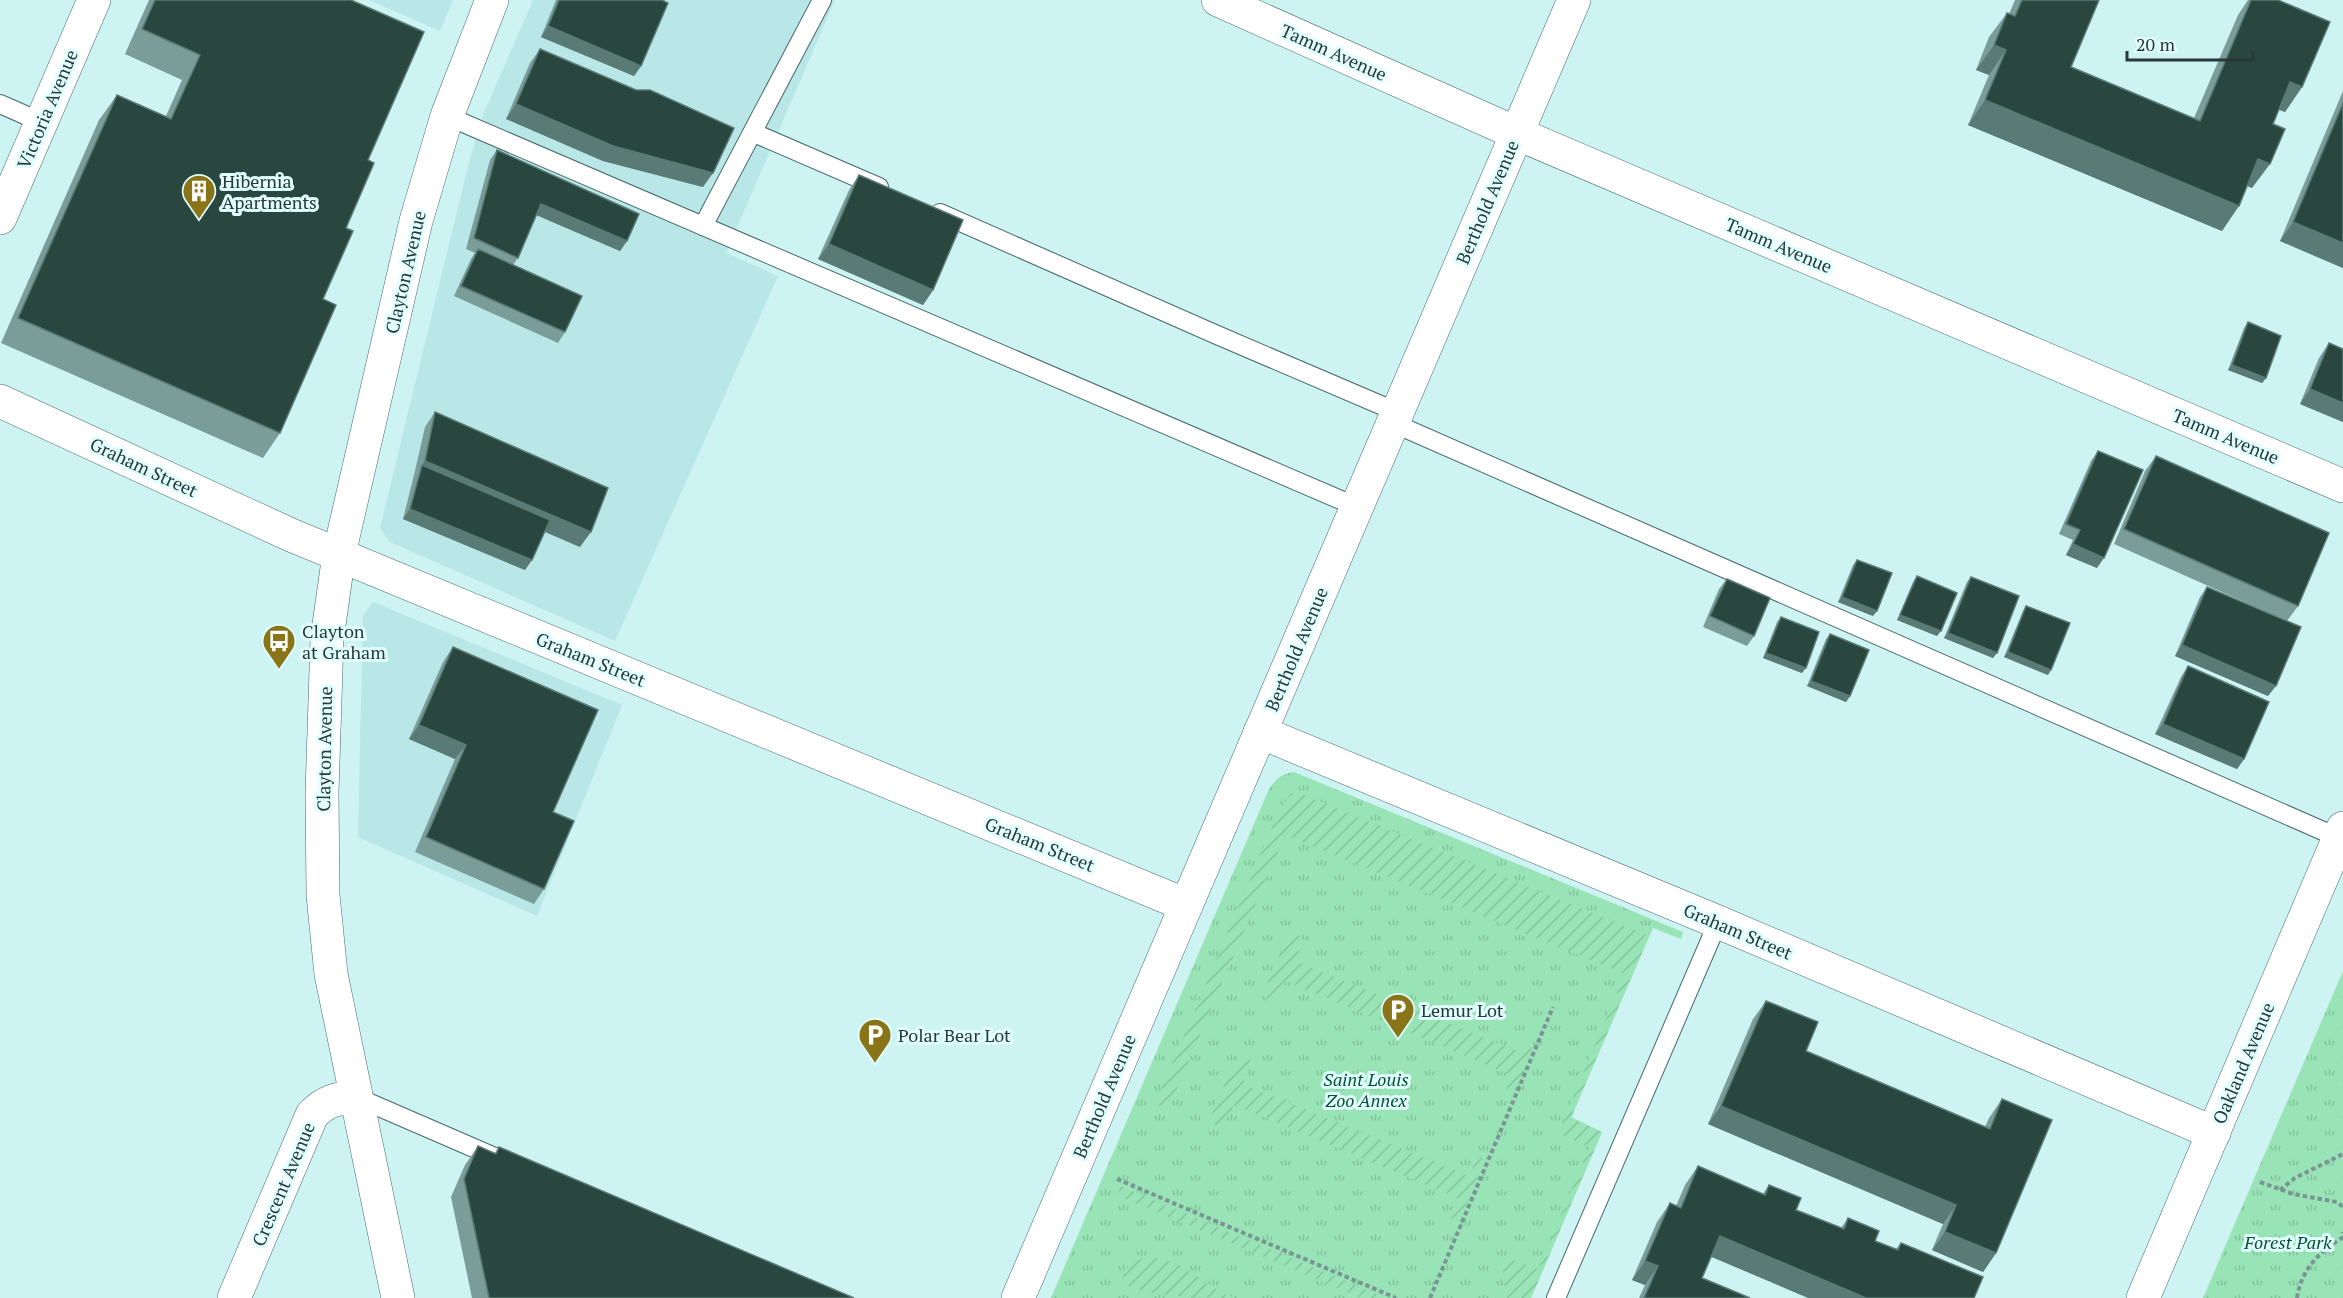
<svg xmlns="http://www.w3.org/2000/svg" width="2343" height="1298" viewBox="0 0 2343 1298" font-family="'PT Serif',serif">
	<defs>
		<pattern id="grass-tufts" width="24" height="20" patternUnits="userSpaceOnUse" patternTransform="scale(1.5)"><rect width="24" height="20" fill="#99e4b6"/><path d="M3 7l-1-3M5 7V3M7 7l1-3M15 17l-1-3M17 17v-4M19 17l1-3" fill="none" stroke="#84c49d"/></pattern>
		<pattern id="garden-furrows" width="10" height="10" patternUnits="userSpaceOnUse" patternTransform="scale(1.5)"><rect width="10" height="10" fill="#99e4b6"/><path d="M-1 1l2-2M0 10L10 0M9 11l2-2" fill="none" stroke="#84c49d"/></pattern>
	</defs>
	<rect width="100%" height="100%" fill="#cdf3f3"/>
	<!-- built -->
	<g fill="#b9e7e8">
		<polygon points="369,0 453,0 440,31"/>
		<polygon points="533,0 835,0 726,253 778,276 615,641 390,542 380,528 469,162 483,115"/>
		<polygon points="373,602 622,705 537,916 358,837 363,616"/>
	</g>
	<!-- grass -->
	<g fill="url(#grass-tufts)">
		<path d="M1294 772 1683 932 1681 939 1653 928 1571 1117 1602 1132 1531 1298H1051L1269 789C1276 779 1281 774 1294 772Z"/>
		<polygon points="2343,971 2343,1298 2203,1298"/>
	</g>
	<!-- garden -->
	<g fill="url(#garden-furrows)">
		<polygon points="1291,793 1299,793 1649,936 1571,1118 1602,1132 1531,1298 1507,1298 1503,1274 1505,1257 1538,1269 1589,1147 1558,1133 1625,974 1285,835 1171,1103 1162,1107 1155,1104 1279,811"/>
		<path d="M1296 934 1304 940 1295 961 1522 1053 1529 1037 1535 1033C1532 1054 1522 1083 1506 1099L1504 1097 1511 1075 1286 981 1274 1004C1266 1002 1265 999 1264 991L1286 940 1291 935Z"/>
		<path d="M1243 1058 1250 1060 1251 1064 1243 1084 1469 1176 1476 1160 1482 1156C1480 1178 1469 1207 1453 1222L1451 1221 1458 1198 1234 1105 1221 1128C1213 1126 1212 1122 1212 1114L1233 1064 1238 1059Z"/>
		<polygon points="1121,1186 1386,1298 1361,1298 1117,1195"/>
		<path d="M1146 1257C1182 1258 1202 1284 1234 1298 1217 1298 1119 1298 1123 1277 1125 1264 1136 1261 1146 1257Z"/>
	</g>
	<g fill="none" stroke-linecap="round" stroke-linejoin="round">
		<!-- lane casing -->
		<g stroke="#476969" stroke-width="20">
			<g id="lane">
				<polyline points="0,104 41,122"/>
				<polyline points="447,116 1357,507"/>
				<polyline points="754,133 879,187"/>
				<polyline points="940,213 1217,335 1397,412"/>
				<polyline points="703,226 822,0"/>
				<polyline points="1393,423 2339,838"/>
				<polyline points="356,1097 497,1158"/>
				<polyline points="1556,1298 1718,922"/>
			</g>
		</g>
		<!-- street casing -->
		<g stroke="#476969" stroke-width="34">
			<g id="street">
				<polyline points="1218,0 1516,133 2343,486"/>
				<polyline points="0,218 94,0"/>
				<polyline points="0,401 291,535 1186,905"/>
				<polyline points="1260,732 1718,922 2214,1133"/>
				<path d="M234 1298 312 1115C325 1101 338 1098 356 1097"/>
				<polyline points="1018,1298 1574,0"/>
			</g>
		</g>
		<!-- secondary casing -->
		<g stroke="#476969" stroke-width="34">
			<g id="secondary">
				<polyline points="398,1298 331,974 323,895 322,793 327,639 339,554 416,221 447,116 492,0"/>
				<polyline points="2143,1298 2343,828"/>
			</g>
		</g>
		<!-- path -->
		<g stroke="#7a9595" stroke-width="4" stroke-dasharray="4.5 3" stroke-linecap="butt">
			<polyline points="1117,1179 1396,1298"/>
			<polyline points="2260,1182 2293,1194 2337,1202 2343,1207"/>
			<polyline points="2280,1190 2295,1178 2343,1154"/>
			<polyline points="1430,1298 1553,1007"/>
			<path d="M2297 1298C2301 1270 2318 1253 2342 1238L2343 1232"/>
		</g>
		<!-- lane -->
		<use href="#lane" stroke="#fff" stroke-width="18"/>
		<!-- street -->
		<use href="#street" stroke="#fff" stroke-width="33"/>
		<!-- secondary -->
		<use href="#secondary" stroke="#fff" stroke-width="33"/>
	</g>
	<!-- wall -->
	<g fill="#7b9d99">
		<polygon points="149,0 351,0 368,160 280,433 263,458 1,343 99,120 117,95 166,116 182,80 125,54"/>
		<polygon points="556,0 662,0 641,66 634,76 541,37"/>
		<polygon points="2015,0 2099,0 2071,67 2194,118 2238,15 2248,0 2278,0 2302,87 2285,112 2279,110 2273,124 2252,188 2247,186 2222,231 1968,125 1989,75 1976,70 1989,37 2007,13 2009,14"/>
		<polygon points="540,49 703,187 603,161 506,119 530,63"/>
		<polygon points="2343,91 2343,268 2280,241"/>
		<polygon points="497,150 627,241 620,251 536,215 518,258 513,265 565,332 558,343 454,296 471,259 475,253 466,249 490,160"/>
		<polygon points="859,175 933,290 923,305 818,259 849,190"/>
		<polygon points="2248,322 2266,378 2262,383 2228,370 2244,328"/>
		<polygon points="2329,343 2343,349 2343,422 2300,404 2319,358"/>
		<polygon points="435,412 580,547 545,532 525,570 403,519 414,475 425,427"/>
		<polygon points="2098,451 2097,568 2066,555 2073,540 2059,534 2091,461"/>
		<polygon points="2156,456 2298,606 2287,621 2114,544 2145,471"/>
		<polygon points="1857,560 1873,616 1838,602 1853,565"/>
		<polygon points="1917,576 1937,636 1897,620 1913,582"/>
		<polygon points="1971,577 1993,658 1944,638 1967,582"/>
		<polygon points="1727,579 1754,636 1747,646 1703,627 1719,589"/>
		<polygon points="2207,587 2268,696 2175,656 2200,597"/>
		<polygon points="2026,606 2048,675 2004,657 2023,611"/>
		<polygon points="1781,617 1802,673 1763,658 1777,622"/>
		<polygon points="1830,634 1850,696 1846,702 1807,686 1826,639"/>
		<polygon points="453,647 553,812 544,889 534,904 415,852 455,759 409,739 443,662"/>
		<polygon points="2188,666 2244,759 2237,769 2155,734 2181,677"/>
		<polygon points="1766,1001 1806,1051 1985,1127 1989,1118 2002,1099 1996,1253 1983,1272 1932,1250 1943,1224 1708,1124 1753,1019"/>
		<polygon points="478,1146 495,1153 499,1147 854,1298 472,1298 451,1197 465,1165"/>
		<polygon points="1698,1166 1763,1194 1769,1185 1796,1210 1841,1228 1848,1218 1875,1241 1896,1249 1901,1243 1983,1277 1711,1257 1702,1278 1750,1298 1639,1298 1645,1285 1632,1280 1657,1222 1670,1203 1676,1206 1685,1185"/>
	</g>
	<!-- shaded-wall -->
	<g fill="#5a7b75">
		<polygon points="548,26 641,66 634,76 541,37"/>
		<polygon points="1994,45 2006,50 1989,75 1976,70"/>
		<polygon points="2290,82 2302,87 2285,112 2273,107"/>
		<polygon points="1985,100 2239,206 2222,231 1968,125"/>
		<polygon points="516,104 713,173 703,187 603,161 506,119"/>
		<polygon points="2258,159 2270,164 2252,188 2241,183"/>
		<polygon points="541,204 627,241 620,251 534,214"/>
		<polygon points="2293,222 2343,243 2343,268 2280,241"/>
		<polygon points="829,244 933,290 923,305 818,259"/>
		<polygon points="2232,365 2266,378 2262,383 2228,370"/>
		<polygon points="2310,389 2343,403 2343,422 2300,404"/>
		<polygon points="425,461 591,532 580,547 419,477 422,465"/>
		<polygon points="410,509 532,560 525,570 403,519"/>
		<polygon points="2073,544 2104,558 2097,568 2066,555"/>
		<polygon points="1842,597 1877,611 1873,616 1838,602"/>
		<polygon points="1900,615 1941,631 1937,636 1897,620"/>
		<polygon points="1948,633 1997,653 1993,658 1944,638"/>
		<polygon points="2182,645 2276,686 2268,696 2175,656"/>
		<polygon points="2008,652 2051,670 2048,675 2004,657"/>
		<polygon points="1766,653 1806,668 1802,673 1763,658"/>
		<polygon points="1811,681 1850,696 1846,702 1807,686"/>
		<polygon points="2163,724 2244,759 2237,769 2155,734"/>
		<polygon points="419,725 466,745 455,759 409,739"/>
		<polygon points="1721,1106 1956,1205 1943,1224 1708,1124"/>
		<polygon points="1945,1232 1996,1253 1983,1272 1932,1250"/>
		<polygon points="1720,1236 1866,1298 1808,1298 1707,1255"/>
		<polygon points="1645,1261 1658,1266 1645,1285 1632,1280"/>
	</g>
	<!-- building -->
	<g fill="#29473f" stroke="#5a7b75" stroke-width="1.5">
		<polygon points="155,0 351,0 424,32 368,160 374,163 346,228 353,231 323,299 336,305 280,433 18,318 117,95 171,119 200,55 142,29"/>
		<polygon points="559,0 662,0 668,3 641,66 548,26"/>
		<polygon points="2022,0 2099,0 2071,67 2200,121 2251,0 2278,0 2330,22 2302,87 2290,82 2273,124 2285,129 2270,164 2258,159 2239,206 1985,100 2006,50 1994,45 2007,13 2015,16"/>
		<polygon points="540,49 636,90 650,90 734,128 713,173 613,146 516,104"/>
		<polygon points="2343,103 2343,243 2293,222"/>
		<polygon points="497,150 639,214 627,241 541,204 518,258 474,238"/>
		<polygon points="859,175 963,220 933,290 829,244"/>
		<polygon points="478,249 582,296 565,332 461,286"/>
		<polygon points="2248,322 2281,336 2266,378 2232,365"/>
		<polygon points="2329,343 2343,349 2343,403 2310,389"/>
		<polygon points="435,412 608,488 591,532 425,461"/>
		<polygon points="2098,451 2143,470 2104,558 2073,544 2080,530 2066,524"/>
		<polygon points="2156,456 2329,533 2298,606 2124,529"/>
		<polygon points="422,465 550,520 532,560 410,509"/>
		<polygon points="1857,560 1892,573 1877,611 1842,597"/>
		<polygon points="1917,576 1957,593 1941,631 1900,615"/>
		<polygon points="1971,577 2019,596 1997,653 1948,633"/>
		<polygon points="1727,579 1770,598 1754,636 1710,616"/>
		<polygon points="2207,587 2301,627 2276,686 2182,645"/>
		<polygon points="2026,606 2070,623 2051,670 2008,652"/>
		<polygon points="1781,617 1819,632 1806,668 1766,653"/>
		<polygon points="1830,634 1869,650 1850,696 1811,681"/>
		<polygon points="453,647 598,710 553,812 574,821 544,889 426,837 466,745 419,725"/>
		<polygon points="2188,666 2269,702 2244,759 2163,724"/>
		<polygon points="1766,1001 1818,1022 1806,1051 1990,1129 2002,1099 2052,1120 1996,1253 1945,1232 1956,1205 1721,1106"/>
		<polygon points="478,1146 496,1154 499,1147 854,1298 489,1298 464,1179"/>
		<polygon points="1698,1166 1765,1195 1769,1185 1801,1198 1796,1210 1844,1229 1848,1218 1879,1231 1875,1241 1898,1250 1901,1243 1983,1277 1974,1298 1866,1298 1720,1236 1702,1278 1750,1298 1644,1298 1658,1266 1645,1261 1670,1203 1681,1208"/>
	</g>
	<!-- icons -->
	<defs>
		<g id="building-pin" transform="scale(1.725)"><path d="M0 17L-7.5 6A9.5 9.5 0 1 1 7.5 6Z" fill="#897518" stroke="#e1ffff"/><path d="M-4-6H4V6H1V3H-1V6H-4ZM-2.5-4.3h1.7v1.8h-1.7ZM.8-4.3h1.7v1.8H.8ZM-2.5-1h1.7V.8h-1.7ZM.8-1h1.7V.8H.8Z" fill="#fff"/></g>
		<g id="bus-pin" transform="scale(1.725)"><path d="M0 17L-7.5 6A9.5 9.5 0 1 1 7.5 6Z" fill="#897518" stroke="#e1ffff"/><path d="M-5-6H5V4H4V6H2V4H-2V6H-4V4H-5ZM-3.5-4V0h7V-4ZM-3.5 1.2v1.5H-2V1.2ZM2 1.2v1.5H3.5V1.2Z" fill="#fff"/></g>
		<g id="parking-pin" transform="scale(1.725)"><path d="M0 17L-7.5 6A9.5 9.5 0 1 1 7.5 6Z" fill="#897518" stroke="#e1ffff"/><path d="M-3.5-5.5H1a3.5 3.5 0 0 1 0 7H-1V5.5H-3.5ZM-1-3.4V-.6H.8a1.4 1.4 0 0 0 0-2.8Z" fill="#fff"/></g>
	</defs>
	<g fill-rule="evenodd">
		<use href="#building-pin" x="199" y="191"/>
		<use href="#bus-pin" x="279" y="641"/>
		<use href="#parking-pin" x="1398" y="1010"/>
		<use href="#parking-pin" x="875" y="1035"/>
	</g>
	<g text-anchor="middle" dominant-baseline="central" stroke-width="6" stroke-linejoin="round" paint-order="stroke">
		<!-- street labels -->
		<g font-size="18" fill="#293838" stroke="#e1ffff">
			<text transform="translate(1334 52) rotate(24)">Tamm Avenue</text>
			<text transform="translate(47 109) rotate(-67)">Victoria Avenue</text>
			<text transform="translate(1487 202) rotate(-67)">Berthold Avenue</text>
			<text transform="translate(1779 245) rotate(23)">Tamm Avenue</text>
			<text transform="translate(405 272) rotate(-77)">Clayton Avenue</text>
			<text transform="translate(2226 436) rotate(23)">Tamm Avenue</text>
			<text transform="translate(144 467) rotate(25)">Graham Street</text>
			<text transform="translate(1296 649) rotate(-67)">Berthold Avenue</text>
			<text transform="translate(591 659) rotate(22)">Graham Street</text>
			<text transform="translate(324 749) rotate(-89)">Clayton Avenue</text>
			<text transform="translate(1040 844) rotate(22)">Graham Street</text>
			<text transform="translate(1738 931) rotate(23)">Graham Street</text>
			<text transform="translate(2243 1063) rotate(-67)">Oakland Avenue</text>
			<text transform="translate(1104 1096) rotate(-67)">Berthold Avenue</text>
			<text transform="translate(283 1184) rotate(-67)">Crescent Avenue</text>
		</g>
		<!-- poi labels -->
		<g font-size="18" fill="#293838" stroke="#e1ffff" text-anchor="start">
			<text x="222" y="181">Hibernia<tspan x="222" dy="21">Apartments</tspan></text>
			<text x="302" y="631">Clayton<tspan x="302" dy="21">at Graham</tspan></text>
			<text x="1421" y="1010">Lemur Lot</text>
			<text x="898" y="1035">Polar Bear Lot</text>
		</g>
		<!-- park labels -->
		<g font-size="18" font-style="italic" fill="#075330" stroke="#e1ffff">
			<text x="1366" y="1079">Saint Louis<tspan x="1366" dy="21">Zoo Annex</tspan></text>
			<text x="2288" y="1242">Forest Park</text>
		</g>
	</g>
	<!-- scale -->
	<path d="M2127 51v9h126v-9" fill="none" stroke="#293838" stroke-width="3"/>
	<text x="2136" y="51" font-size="18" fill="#293838" stroke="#e1ffff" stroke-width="4.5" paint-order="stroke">20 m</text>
</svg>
